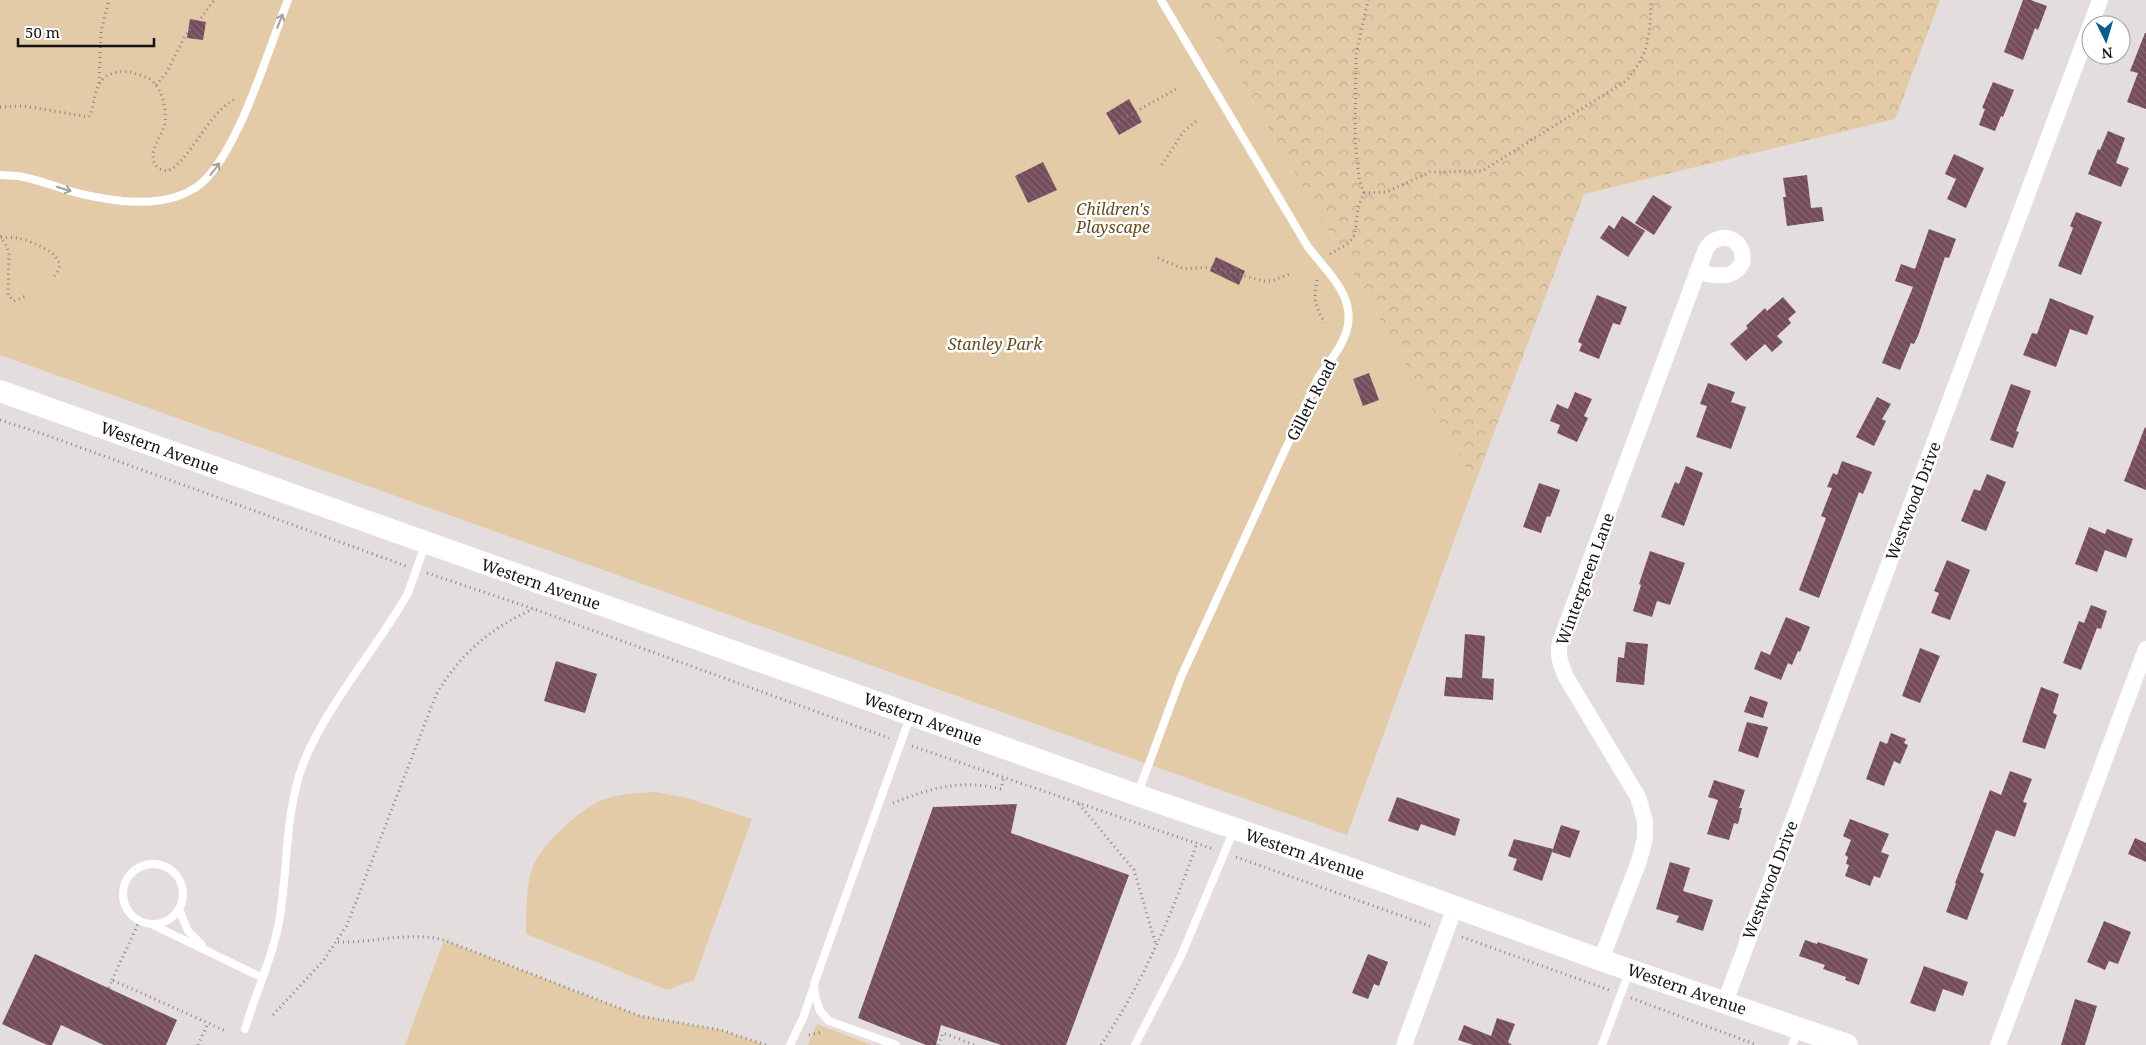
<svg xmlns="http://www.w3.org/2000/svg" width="2146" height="1045" viewBox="0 0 2146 1045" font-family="'Noto Serif',serif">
	<defs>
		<pattern id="forest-crowns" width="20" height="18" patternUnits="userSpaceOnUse" patternTransform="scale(1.25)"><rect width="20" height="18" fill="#e3cba7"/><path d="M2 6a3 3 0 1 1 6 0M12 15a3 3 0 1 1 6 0" fill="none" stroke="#c2ad8f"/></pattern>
		<pattern id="building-back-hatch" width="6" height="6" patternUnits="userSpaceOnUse" patternTransform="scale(1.25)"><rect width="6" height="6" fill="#754c5c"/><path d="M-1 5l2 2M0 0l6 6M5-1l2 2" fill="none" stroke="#866773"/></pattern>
	</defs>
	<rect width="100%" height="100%" fill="#e4dddd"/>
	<!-- forest -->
	<polygon fill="url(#forest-crowns)" points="1194,0 1940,0 1895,119 1584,194 1475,483"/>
	<!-- park -->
	<g fill="#e3cba7">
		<polygon points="0,0 1194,0 1475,483 1347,835 0,355"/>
		<path d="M655 792 687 798 752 819 694 980 667 990 526 934C526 915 526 884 533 866 542 844 580 809 602 800 619 794 637 793 655 792Z"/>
		<polygon points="444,940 640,1016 721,1030 765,1045 405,1045"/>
		<polygon points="817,1024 872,1045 808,1045"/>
	</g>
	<!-- building -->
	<g fill="url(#building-back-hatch)">
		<polygon points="2023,0 2031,0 2047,6 2038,30 2035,28 2023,60 2004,52"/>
		<polygon points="190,19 206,22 203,40 187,38"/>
		<polygon points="2145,33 2146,33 2146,109 2127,102 2138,73 2130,71"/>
		<polygon points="1993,82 2014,90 2003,117 2001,116 1995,131 1979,125 1985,109 1982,108"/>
		<polygon points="1129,99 1142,122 1119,135 1106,113"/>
		<polygon points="2108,131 2125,138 2116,163 2129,168 2121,187 2088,174 2098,149 2100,150"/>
		<polygon points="1954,154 1984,168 1966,208 1947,199 1956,179 1945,174"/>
		<polygon points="1043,162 1057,190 1028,203 1015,176"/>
		<polygon points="1807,175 1811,208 1822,207 1824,221 1787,226 1783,197 1786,197 1783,178"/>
		<polygon points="1653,195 1672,207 1654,235 1635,223"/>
		<polygon points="2076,212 2102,222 2081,275 2058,266 2073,228 2070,226"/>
		<polygon points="1622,216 1645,231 1628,257 1600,238 1609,225 1614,229"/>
		<polygon points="1929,229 1956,239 1949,258 1945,257 1918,336 1914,344 1911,343 1900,370 1882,363 1913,287 1895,281 1901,264 1915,269"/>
		<polygon points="1216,257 1245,271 1239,285 1210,271"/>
		<polygon points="1597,295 1627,307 1620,325 1613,323 1599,359 1579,351 1582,344 1578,342"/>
		<polygon points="1783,297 1796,312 1788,319 1791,323 1777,336 1783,342 1772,352 1765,344 1746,361 1730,344 1748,328 1746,326 1765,308 1767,311"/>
		<polygon points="2050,298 2094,316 2087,335 2070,329 2056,367 2023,355 2032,333 2037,334"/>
		<polygon points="1369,373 1379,400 1363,406 1353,379"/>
		<polygon points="1708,383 1735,392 1731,402 1746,407 1731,449 1696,437 1707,406 1700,404"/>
		<polygon points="2011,384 2031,391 2016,431 2019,432 2013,448 1990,440"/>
		<polygon points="1575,392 1592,399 1584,416 1588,418 1577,442 1557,433 1560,425 1550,421 1557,404 1568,409"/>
		<polygon points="1877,397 1891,404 1882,419 1886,421 1874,446 1856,437"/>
		<polygon points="2145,427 2146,428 2146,490 2124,481"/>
		<polygon points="1842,461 1872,472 1863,494 1859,492 1819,598 1799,590 1826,518 1821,516 1832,488 1827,487 1833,473 1837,475"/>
		<polygon points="1686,466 1703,473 1684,526 1661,517 1675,482 1679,484"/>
		<polygon points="1987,474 2006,482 1986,531 1961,521 1974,489 1980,491"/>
		<polygon points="1539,483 1560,490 1550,517 1547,516 1541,533 1523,527"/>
		<polygon points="2089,527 2105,534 2107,529 2133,539 2126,558 2105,550 2097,572 2075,564"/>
		<polygon points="1650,551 1685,563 1670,605 1657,601 1652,617 1633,611 1641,585 1639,584"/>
		<polygon points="1947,560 1970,570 1950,620 1931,613 1939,593 1934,591"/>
		<polygon points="2091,605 2107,611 2101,629 2097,628 2081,670 2063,663 2079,621 2084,623"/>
		<polygon points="1786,617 1810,627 1800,652 1798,651 1792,665 1788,663 1781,680 1754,669 1761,651 1770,655"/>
		<polygon points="1465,634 1485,636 1482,678 1494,679 1493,700 1444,696 1446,677 1462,678"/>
		<polygon points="1626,642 1648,644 1644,685 1616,682 1618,657 1624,658"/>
		<polygon points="1920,648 1940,656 1920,703 1902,696"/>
		<polygon points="556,661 597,674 585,713 544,701"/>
		<polygon points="2041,687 2059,694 2053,713 2057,715 2045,749 2022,742"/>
		<polygon points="1750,696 1768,702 1763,718 1744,712"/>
		<polygon points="1747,722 1768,727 1758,758 1738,751"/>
		<polygon points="1891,733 1906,739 1904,743 1908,745 1900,764 1894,761 1884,786 1866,779 1880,741 1887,744"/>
		<polygon points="2010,771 2032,779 2023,802 2027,803 2015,837 1996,830 1980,872 1984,874 1967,920 1946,912 1956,884 1955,883 1990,790 2001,795"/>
		<polygon points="1714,780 1745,790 1739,808 1742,808 1738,824 1734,823 1729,840 1707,834 1718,800 1708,797"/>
		<polygon points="1397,797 1460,819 1455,836 1421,824 1418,831 1388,821"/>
		<polygon points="1017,804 1011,833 1129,875 1066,1045 1001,1045 941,1025 936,1045 926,1045 858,1018 933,807"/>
		<polygon points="1850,819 1889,834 1881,852 1889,855 1880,878 1874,876 1870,886 1845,876 1849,865 1846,864 1848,857 1845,855 1851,840 1843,836"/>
		<polygon points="1561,825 1580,831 1570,858 1552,852"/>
		<polygon points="2135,838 2146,843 2146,862 2128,854"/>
		<polygon points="1514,839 1553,849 1542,881 1513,870 1517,859 1508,856"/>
		<polygon points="1670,862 1690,868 1683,891 1713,900 1703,931 1676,922 1679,916 1656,909"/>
		<polygon points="2104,921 2131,932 2118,964 2109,961 2105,970 2087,962"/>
		<polygon points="1805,940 1817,944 1818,942 1868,959 1859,985 1845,980 1846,977 1823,969 1825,965 1799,956"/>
		<polygon points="35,954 177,1020 166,1045 104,1045 61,1025 52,1045 47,1045 2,1024"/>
		<polygon points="1368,954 1388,962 1379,986 1374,984 1368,999 1352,993"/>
		<polygon points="1924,966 1968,982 1963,996 1943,989 1935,1012 1910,1003"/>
		<polygon points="2075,999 2097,1006 2085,1045 2061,1045"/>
		<polygon points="1497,1018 1515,1024 1508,1042 1512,1045 1473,1045 1458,1040 1464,1025 1491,1036"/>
	</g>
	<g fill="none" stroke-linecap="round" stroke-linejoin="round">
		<!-- path -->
		<g stroke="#8a8585" stroke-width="3" stroke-dasharray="1 4" stroke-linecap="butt">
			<polyline points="201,18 214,0"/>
			<polyline points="99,83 101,31 109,0"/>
			<polyline points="156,85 167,72 185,36 193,26"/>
			<path d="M0 107 24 106 89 117C95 105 93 88 104 78 111 72 121 71 129 72 136 74 146 76 151 80 163 89 168 113 164 127 159 141 145 156 159 169L167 171C188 165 208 111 237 98"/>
			<polyline points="1114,124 1178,88"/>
			<polyline points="1162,165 1183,132 1196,121"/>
			<polyline points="1364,193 1359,178 1355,141 1356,55 1368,0"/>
			<polyline points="0,236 7,247 9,253 8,295 14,301 28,295"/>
			<path d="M1 237C6 238 12 237 17 238 34 242 76 257 52 278"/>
			<path d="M1330 254 1349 243 1355 234 1358 207 1364 193 1386 192 1430 172 1482 171 1626 81C1650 52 1650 36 1651 0"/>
			<polyline points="1158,258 1184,269 1209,267 1264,281 1271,281 1290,274"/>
			<path d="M1317 280C1313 301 1315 305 1325 323"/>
			<polyline points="0,420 46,435 406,566"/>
			<polyline points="427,573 534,609 889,738"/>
			<polyline points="912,746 1213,849"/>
			<path d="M893 803C931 788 960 779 1001 789L1004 777"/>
			<polyline points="1079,804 1134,870 1156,945"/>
			<polyline points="1236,857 1430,926"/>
			<polyline points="1462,937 1609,990"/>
			<path d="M338 942C373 943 410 931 444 940L640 1016 721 1030 766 1045"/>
			<polyline points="112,980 138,924"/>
			<polyline points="109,988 112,980 226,1031"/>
			<polyline points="1631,998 1757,1045"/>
			<path d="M273 1015 323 961 347 925 436 695C460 654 489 629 533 609"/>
			<polyline points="809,1035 822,1032"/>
			<polyline points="198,1045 208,1023"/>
			<polyline points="938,1045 943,1033 975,1045"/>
			<path d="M1101 1045C1143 983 1172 914 1197 843"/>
		</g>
		<!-- service -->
		<g stroke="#fff" stroke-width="8">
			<path d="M0 175C8 176 15 175 23 177 39 180 54 186 70 191 87 196 105 199 122 201 147 203 173 202 195 188 236 162 269 47 288 0"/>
			<path d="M1138 793 1181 677 1318 378C1326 366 1336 355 1342 342 1363 302 1330 276 1308 247L1161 0"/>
			<circle cx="153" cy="894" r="30"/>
			<polyline points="179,909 188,931 202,945"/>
			<polyline points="151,924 261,977"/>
			<path d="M245 1029C256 991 274 955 280 916 288 865 285 808 305 759 329 704 370 656 401 605L408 593 425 545"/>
			<polyline points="790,1045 803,1018 813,989"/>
			<polyline points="896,1045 829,1021 820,1011 815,995 814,984 910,717"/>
			<polyline points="1135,1045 1181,956 1234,830"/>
			<polyline points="1602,1045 1629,972"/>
			<polyline points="1792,1045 1798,1031"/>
		</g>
		<!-- minor -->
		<g stroke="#fff" stroke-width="16">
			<path d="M1601 960 1639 861 1645 838V821L1638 797 1566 677C1561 665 1557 656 1560 642L1706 249C1719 228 1747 239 1742 263 1733 281 1714 275 1697 272"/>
			<polyline points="1725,1002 2100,0"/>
			<polyline points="1404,1045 1455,907"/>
			<polyline points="1998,1045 2146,649"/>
		</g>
		<!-- secondary -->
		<polyline stroke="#fff" stroke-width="22" points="0,391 1137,795 1315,856 1601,960 1847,1045"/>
	</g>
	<!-- one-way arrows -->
	<defs><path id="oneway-shaft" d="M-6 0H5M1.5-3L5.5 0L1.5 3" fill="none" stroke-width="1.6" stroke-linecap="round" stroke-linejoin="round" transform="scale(1.25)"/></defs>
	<g stroke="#a1a0a0">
		<use href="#oneway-shaft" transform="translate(280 21) rotate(-68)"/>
		<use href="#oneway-shaft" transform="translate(215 169) rotate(-52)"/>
		<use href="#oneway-shaft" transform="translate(64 189) rotate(18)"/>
	</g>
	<g text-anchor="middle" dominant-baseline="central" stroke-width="5" stroke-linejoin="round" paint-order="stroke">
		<!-- park labels -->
		<g font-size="16" font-style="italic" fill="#654a1b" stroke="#fff">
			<text x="1113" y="209">Children's<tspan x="1113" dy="18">Playscape</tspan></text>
			<text x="995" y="344">Stanley Park</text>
		</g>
		<!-- street labels -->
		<g font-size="16" fill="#141212" stroke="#fff">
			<text transform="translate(1311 400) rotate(-63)">Gillett Road</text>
			<text transform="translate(160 448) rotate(20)">Western Avenue</text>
			<text transform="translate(1913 501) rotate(-69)">Westwood Drive</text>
			<text transform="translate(1585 579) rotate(-70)">Wintergreen Lane</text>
			<text transform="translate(541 584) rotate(19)">Western Avenue</text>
			<text transform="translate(923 719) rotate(20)">Western Avenue</text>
			<text transform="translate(1305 854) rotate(19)">Western Avenue</text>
			<text transform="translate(1770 880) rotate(-69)">Westwood Drive</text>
			<text transform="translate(1687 989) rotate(19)">Western Avenue</text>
		</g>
	</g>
	<!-- north arrow -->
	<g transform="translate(2106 40) rotate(175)"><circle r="24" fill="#ffffff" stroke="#a1a0a0"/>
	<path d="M0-4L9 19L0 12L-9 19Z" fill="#045e8f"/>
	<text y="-8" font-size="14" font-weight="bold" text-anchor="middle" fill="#141212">N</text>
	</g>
	<!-- scale -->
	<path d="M18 38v8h136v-8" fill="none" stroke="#141212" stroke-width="2.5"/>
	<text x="25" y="38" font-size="15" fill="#141212" stroke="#ffffff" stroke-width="4" paint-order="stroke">50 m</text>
</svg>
